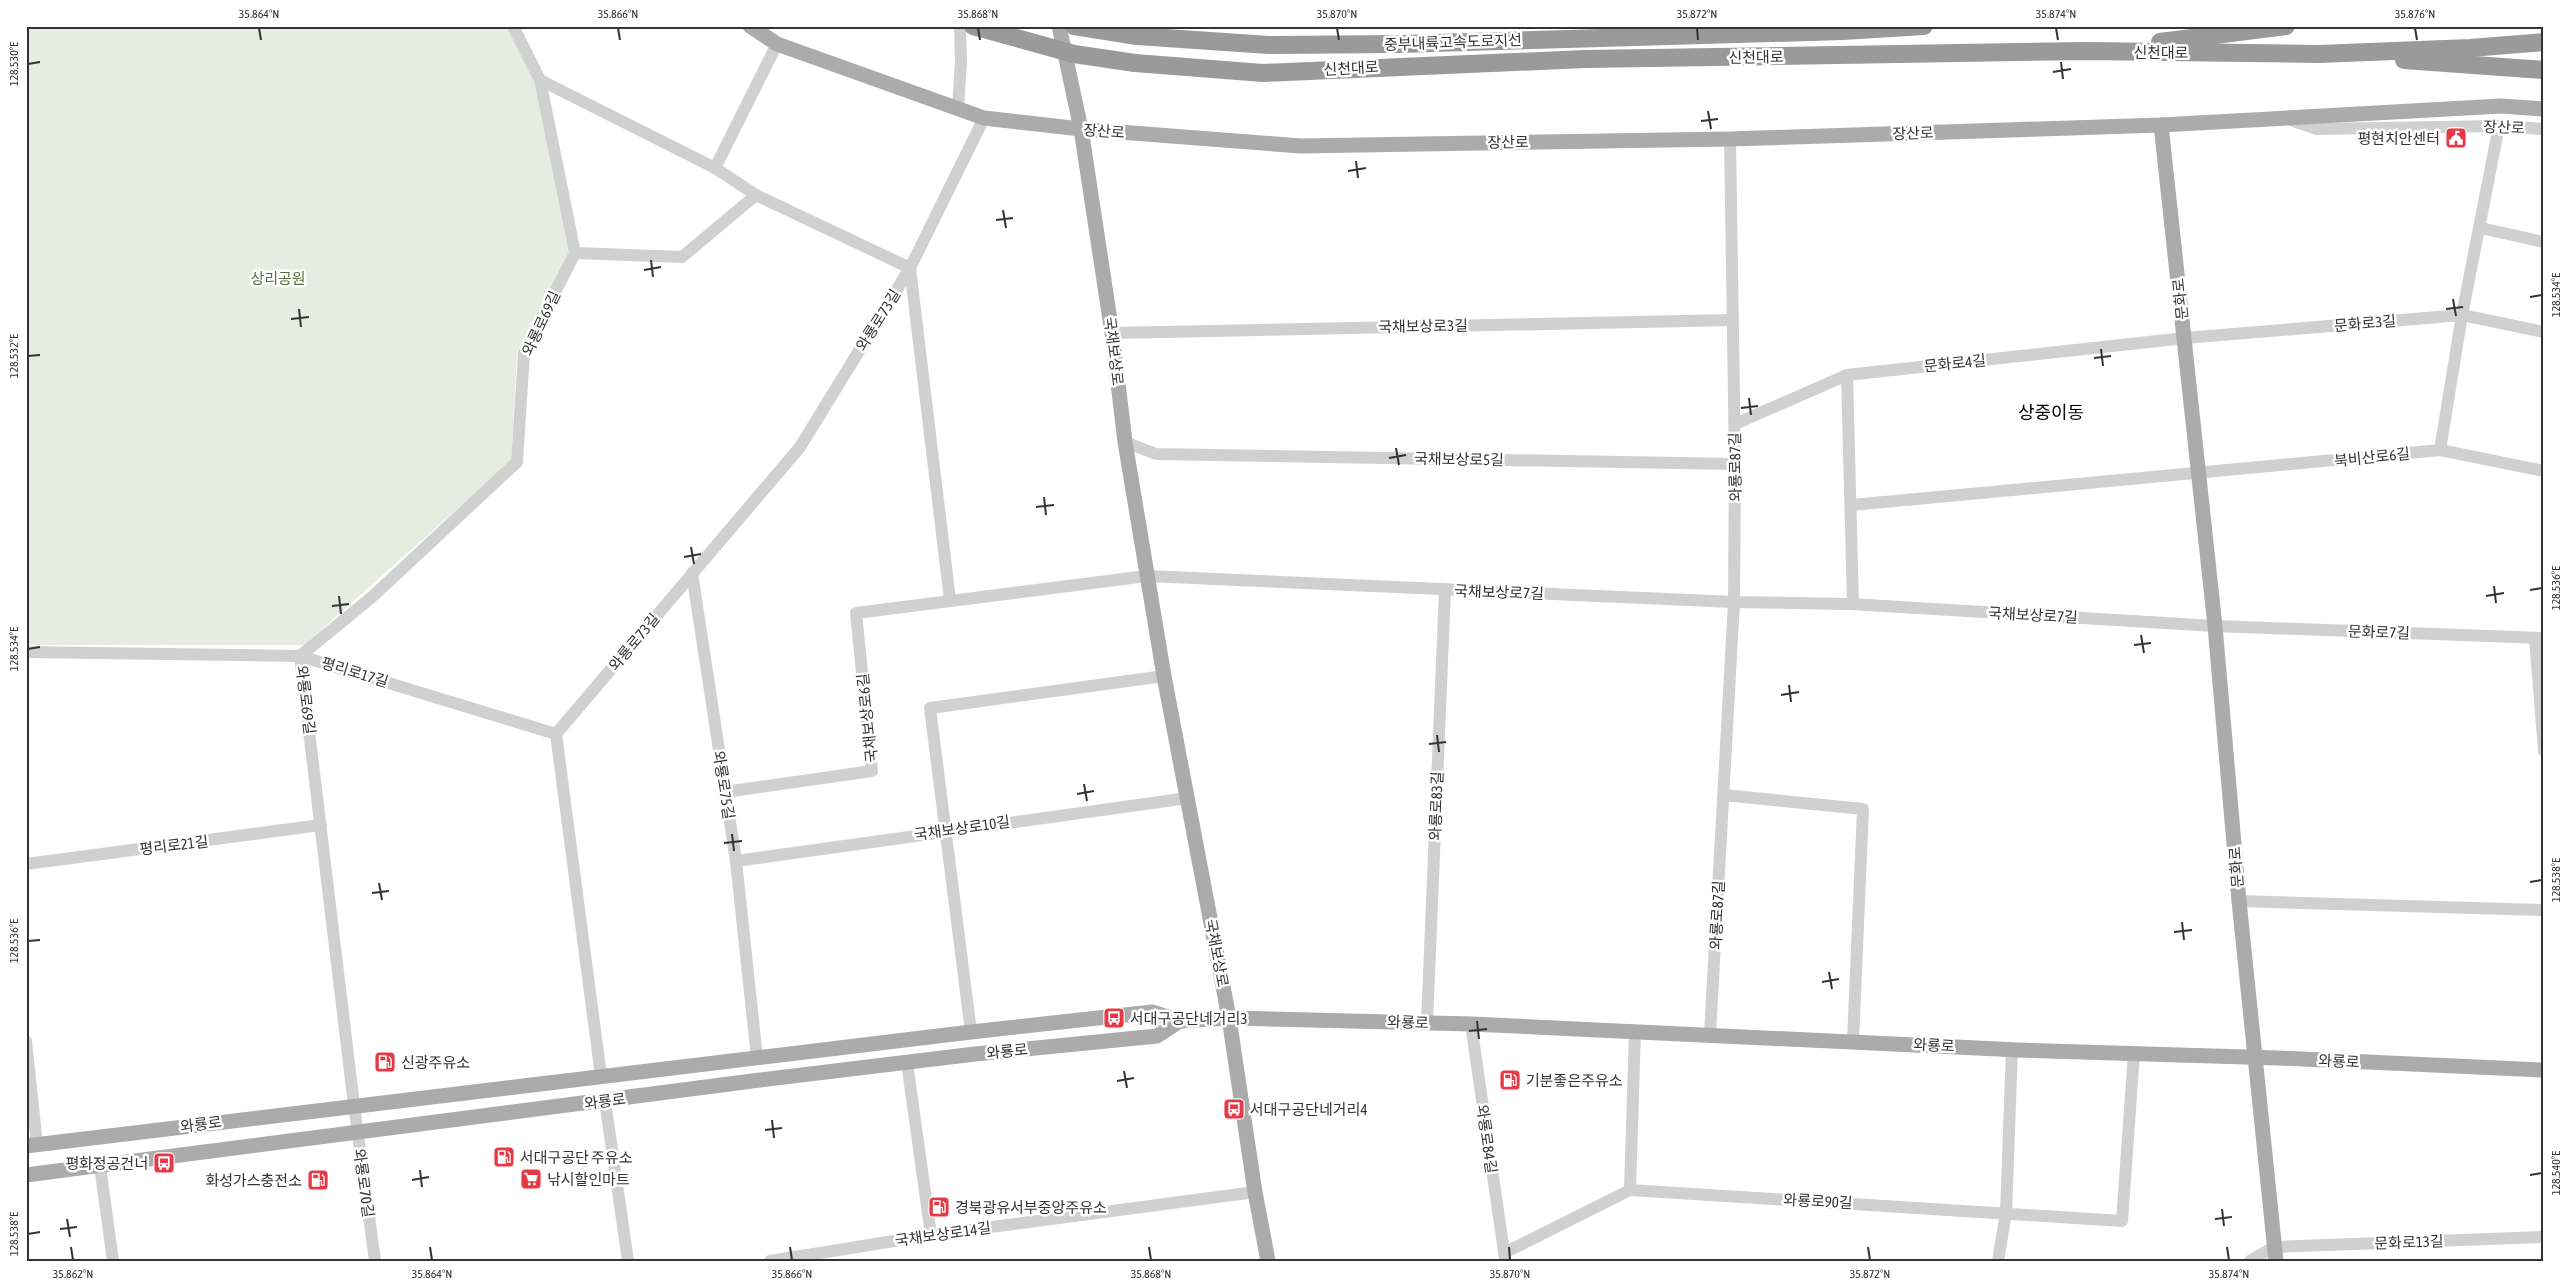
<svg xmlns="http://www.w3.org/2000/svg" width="2570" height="1287" viewBox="0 0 2570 1287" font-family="'Asap Condensed','Noto Sans KR',sans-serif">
	<rect width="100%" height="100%" fill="#fff"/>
	<!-- green -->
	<polygon fill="#e6ecdf" points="26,26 507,26 534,81 569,255 517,352 511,461 304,645 26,645"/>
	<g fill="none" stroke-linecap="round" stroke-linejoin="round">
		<!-- minor -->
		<g stroke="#d0d0d0" stroke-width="12">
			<polyline points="540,80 715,168 756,195 910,268 950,600"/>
			<polyline points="958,109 961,61 960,26"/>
			<polyline points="2288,119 2317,129 2499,126 2544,129"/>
			<polyline points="715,168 777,44"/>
			<polyline points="2481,228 2544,242"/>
			<polyline points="575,253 682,257 756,195"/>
			<polyline points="1112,333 1733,320"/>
			<polyline points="1847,375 1853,604 1850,604"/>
			<polyline points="1735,424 1847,375 2185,338 2462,315 2544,332"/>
			<polyline points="1125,442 1156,454 1735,464"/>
			<polyline points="2440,450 2462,315 2499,126"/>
			<polyline points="1852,505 2440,450 2544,471"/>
			<polyline points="692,573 736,861 757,1058"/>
			<polyline points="2535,638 2544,751"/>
			<polyline points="26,652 300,656 556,734"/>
			<polyline points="725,792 872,771 856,613 1147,576 1734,602 1850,604 2215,626 2544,638"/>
			<polyline points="1724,795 1863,809 1853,1041"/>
			<polyline points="736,861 1188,798"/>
			<polyline points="26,864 321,825"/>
			<polyline points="2239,901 2544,910"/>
			<polyline points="1427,1023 1445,590"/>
			<polyline points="1471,1024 1505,1259"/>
			<polyline points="971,1032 930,708 1164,676"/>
			<polyline points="1710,1034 1734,602 1735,464 1730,139"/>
			<polyline points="26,1041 37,1145"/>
			<polyline points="907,1063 931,1235"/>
			<polyline points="601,1076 556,734 800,447 910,268 984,118"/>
			<polyline points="605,1101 628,1261"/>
			<polyline points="100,1166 113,1261"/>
			<polyline points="1630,1190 1635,1031"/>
			<polyline points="1504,1253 1630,1190 2122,1221 2134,1053"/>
			<polyline points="375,1261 354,1105 300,656 372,597 517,462 524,353 575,253 540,80 513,26"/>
			<polyline points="770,1261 931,1235 1255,1192"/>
			<polyline points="1998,1261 2006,1213 2012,1049"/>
			<polyline points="2250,1261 2274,1247 2544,1237"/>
		</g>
		<!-- major -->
		<g stroke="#ababab" stroke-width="15">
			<polyline points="750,26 777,44 984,118 1081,129 1301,146 1730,139 2161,125 2501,106 2544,109"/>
			<polyline points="1059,26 1081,129 1112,333 1125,442 1164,676 1229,1018 1255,1192 1268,1261"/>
			<polyline points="2161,125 2215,626 2239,901 2276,1261"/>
			<polyline points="26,1146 971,1032 1152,1012 1180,1021 1229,1018 1471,1024 2019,1050 2278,1058 2544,1070"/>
			<polyline points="26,1175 760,1080 975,1054 1157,1036 1180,1021"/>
		</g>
		<!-- highway -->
		<g stroke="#9a9a9a" stroke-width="18">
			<polyline points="1074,26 1137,36 1269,45 1400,44 1843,31 1924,26"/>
			<polyline points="2160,42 2286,26"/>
			<polyline points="2404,60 2544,70"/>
			<polyline points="1135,63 1263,73 1585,59 2085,51 2319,54 2470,48 2544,42"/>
		</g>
		<!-- highway-bridge -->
		<polyline stroke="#9a9a9a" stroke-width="18" points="973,26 1074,54 1135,63"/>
	</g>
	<!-- ticks -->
	<path fill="none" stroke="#333" stroke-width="2" d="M259 28 261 40M618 28 620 40M978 28 980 40M1337 28 1339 40M1697 28 1698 40M2056 28 2058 40M2415 28 2417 40M2061 62 2063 79M28 64 40 62M2053 72 2071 69M1708 111 1711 129M1701 121 1718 119M1356 161 1358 178M1348 171 1366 168M1003 210 1006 228M996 220 1013 218M651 260 653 277M644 270 661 267M2530 297 2542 295M2453 299 2456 316M299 309 301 327M2446 309 2463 307M291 319 309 317M2101 349 2103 366M28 356 40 355M2094 358 2111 356M1749 398 1751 415M1741 408 1758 406M1396 448 1399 465M1389 458 1406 455M1044 497 1046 515M1036 507 1054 505M691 547 694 564M684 557 701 554M2494 586 2496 603M2530 590 2542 588M339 596 341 614M2486 596 2504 593M332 606 349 604M2141 635 2144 653M2134 645 2151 643M28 649 40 647M1789 685 1791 702M1781 695 1799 692M1437 735 1439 752M1429 744 1446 742M1084 784 1087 801M1077 794 1094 791M732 834 734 851M724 843 742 841M2530 882 2542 880M379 883 382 900M372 893 389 891M2182 922 2184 940M2174 932 2192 930M28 941 40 940M1829 972 1832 989M1822 982 1839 979M1477 1021 1479 1039M1469 1031 1487 1029M1124 1071 1127 1088M1117 1081 1134 1078M772 1120 774 1138M765 1130 782 1128M420 1170 422 1187M2530 1175 2542 1173M412 1180 429 1177M2222 1209 2224 1226M67 1219 70 1237M2215 1219 2232 1217M60 1229 77 1227M28 1234 40 1232M71 1247 73 1260M430 1247 432 1260M790 1247 792 1260M1149 1247 1151 1260M1509 1247 1510 1260M1868 1247 1870 1260M2227 1247 2229 1260"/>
	<!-- icons -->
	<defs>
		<g id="civic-square" transform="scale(1.125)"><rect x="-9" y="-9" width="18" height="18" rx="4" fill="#e63946" stroke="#fff"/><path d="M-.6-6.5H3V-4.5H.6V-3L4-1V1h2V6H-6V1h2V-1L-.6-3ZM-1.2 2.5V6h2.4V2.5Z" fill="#fff"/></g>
		<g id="bus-square" transform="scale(1.125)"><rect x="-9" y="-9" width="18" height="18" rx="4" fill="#e63946" stroke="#fff"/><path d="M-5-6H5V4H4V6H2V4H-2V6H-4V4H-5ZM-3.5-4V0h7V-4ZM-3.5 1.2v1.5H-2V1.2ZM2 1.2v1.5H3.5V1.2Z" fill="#fff"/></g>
		<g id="fuel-square" transform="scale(1.125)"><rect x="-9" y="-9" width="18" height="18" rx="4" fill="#e63946" stroke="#fff"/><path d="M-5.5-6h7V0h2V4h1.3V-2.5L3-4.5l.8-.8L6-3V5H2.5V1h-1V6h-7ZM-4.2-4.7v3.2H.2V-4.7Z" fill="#fff"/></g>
		<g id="supermarket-square" transform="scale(1.125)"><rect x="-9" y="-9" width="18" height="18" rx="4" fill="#e63946" stroke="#fff"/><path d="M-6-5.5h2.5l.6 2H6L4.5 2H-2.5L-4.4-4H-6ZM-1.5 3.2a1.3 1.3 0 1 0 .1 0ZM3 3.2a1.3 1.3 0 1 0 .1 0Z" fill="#fff"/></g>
	</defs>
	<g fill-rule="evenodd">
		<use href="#civic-square" x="2456" y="138"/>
		<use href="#bus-square" x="1114" y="1018"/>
		<use href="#fuel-square" x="385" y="1062"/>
		<use href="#fuel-square" x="1510" y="1080"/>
		<use href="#bus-square" x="1234" y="1109"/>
		<use href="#fuel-square" x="504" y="1157"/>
		<use href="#bus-square" x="164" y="1163"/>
		<use href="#supermarket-square" x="531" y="1179"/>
		<use href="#fuel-square" x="318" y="1180"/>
		<use href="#fuel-square" x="939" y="1207"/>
	</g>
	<g text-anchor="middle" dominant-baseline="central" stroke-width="5" stroke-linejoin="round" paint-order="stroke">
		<!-- street labels -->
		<g font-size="15" fill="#333" stroke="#fff">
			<text transform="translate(1453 42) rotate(-2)">중부내륙고속도로지선</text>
			<text x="2161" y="52">신천대로</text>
			<text transform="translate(1756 57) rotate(-1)">신천대로</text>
			<text transform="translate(1351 68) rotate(-3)">신천대로</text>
			<text transform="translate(2504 127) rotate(2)">장산로</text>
			<text transform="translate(1104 131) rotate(4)">장산로</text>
			<text transform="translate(1913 133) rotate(-2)">장산로</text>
			<text transform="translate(1508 142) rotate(-1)">장산로</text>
			<text transform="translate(2180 299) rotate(-96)">문화로</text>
			<text transform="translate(878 320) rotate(-58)">와룡로73길</text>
			<text transform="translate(541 323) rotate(-65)">와룡로69길</text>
			<text transform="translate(2365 323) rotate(-5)">문화로3길</text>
			<text transform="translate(1423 326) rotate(-1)">국채보상로3길</text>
			<text transform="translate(1114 351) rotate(83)">국채보상로</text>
			<text transform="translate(1955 363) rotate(-6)">문화로4길</text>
			<text transform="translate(2372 457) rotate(-6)">북비산로6길</text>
			<text transform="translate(1459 459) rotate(1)">국채보상로5길</text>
			<text transform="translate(1735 467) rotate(-91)">와룡로87길</text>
			<text transform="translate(1499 592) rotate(2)">국채보상로7길</text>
			<text transform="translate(2033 615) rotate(3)">국채보상로7길</text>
			<text transform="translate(2379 632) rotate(2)">문화로7길</text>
			<text transform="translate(634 642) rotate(-50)">와룡로73길</text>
			<text transform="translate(355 672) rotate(17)">평리로17길</text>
			<text transform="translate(306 700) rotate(83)">와룡로69길</text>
			<text transform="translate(867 718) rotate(-96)">국채보상로6길</text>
			<text transform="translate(724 785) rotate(81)">와룡로75길</text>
			<text transform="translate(1436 806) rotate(-88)">와룡로83길</text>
			<text transform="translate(962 828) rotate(-8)">국채보상로10길</text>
			<text transform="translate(174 845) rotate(-7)">평리로21길</text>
			<text transform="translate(2236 867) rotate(-95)">문화로</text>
			<text transform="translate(1717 915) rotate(-87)">와룡로87길</text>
			<text transform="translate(1217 953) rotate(79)">국채보상로</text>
			<text transform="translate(1408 1022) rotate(2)">와룡로</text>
			<text transform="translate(1934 1045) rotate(3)">와룡로</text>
			<text transform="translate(1007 1051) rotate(-6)">와룡로</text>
			<text transform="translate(2339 1061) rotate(3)">와룡로</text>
			<text transform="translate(605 1101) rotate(-7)">와룡로</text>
			<text transform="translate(201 1124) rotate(-7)">와룡로</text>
			<text transform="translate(1487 1139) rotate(82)">와룡로84길</text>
			<text transform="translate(364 1183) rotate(82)">와룡로70길</text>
			<text transform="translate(1818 1201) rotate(3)">와룡로90길</text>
			<text transform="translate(943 1234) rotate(-8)">국채보상로14길</text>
			<text transform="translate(2409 1242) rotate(-2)">문화로13길</text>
		</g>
		<!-- poi labels -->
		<g font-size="15" fill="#333" stroke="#fff" text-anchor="start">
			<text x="2440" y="138" text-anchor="end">평현치안센터</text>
			<text x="1130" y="1018">서대구공단네거리3</text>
			<text x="401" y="1062">신광주유소</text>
			<text x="1526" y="1080">기분좋은주유소</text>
			<text x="1250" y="1109">서대구공단네거리4</text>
			<text x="520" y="1157">서대구공단 주유소</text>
			<text x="148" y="1163" text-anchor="end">평화정공건너</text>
			<text x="547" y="1179">낚시할인마트</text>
			<text x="302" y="1180" text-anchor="end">화성가스충전소</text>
			<text x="955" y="1207">경북광유서부중앙주유소</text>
		</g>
		<!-- park labels -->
		<g font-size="15" fill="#56703f" stroke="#fff">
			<text x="278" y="278">상리공원</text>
		</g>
		<!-- quarter labels -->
		<g font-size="18" fill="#000" stroke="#fff">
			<text x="2051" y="412">상중이동</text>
		</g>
	</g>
	<!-- border -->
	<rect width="2570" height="1287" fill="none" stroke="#ffffff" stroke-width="55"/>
	<rect x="28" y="28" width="2514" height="1232" fill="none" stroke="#333" stroke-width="2"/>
	<g font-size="12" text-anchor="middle" fill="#333">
		<text x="259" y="18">35.864°N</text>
		<text x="618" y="18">35.866°N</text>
		<text x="978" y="18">35.868°N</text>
		<text x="1337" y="18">35.870°N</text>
		<text x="1697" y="18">35.872°N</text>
		<text x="2056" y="18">35.874°N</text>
		<text x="2415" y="18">35.876°N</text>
		<text transform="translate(14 64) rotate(-90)" y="4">128.530°E</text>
		<text transform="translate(2556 295) rotate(-90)" y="4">128.534°E</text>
		<text transform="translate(14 356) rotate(-90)" y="4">128.532°E</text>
		<text transform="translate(2556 588) rotate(-90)" y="4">128.536°E</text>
		<text transform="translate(14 649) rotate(-90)" y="4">128.534°E</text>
		<text transform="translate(2556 880) rotate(-90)" y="4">128.538°E</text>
		<text transform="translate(14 941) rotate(-90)" y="4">128.536°E</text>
		<text transform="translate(2556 1173) rotate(-90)" y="4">128.540°E</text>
		<text transform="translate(14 1234) rotate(-90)" y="4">128.538°E</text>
		<text x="73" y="1278">35.862°N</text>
		<text x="432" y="1278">35.864°N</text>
		<text x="792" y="1278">35.866°N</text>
		<text x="1151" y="1278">35.868°N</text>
		<text x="1510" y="1278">35.870°N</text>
		<text x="1870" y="1278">35.872°N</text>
		<text x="2229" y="1278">35.874°N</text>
	</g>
</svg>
